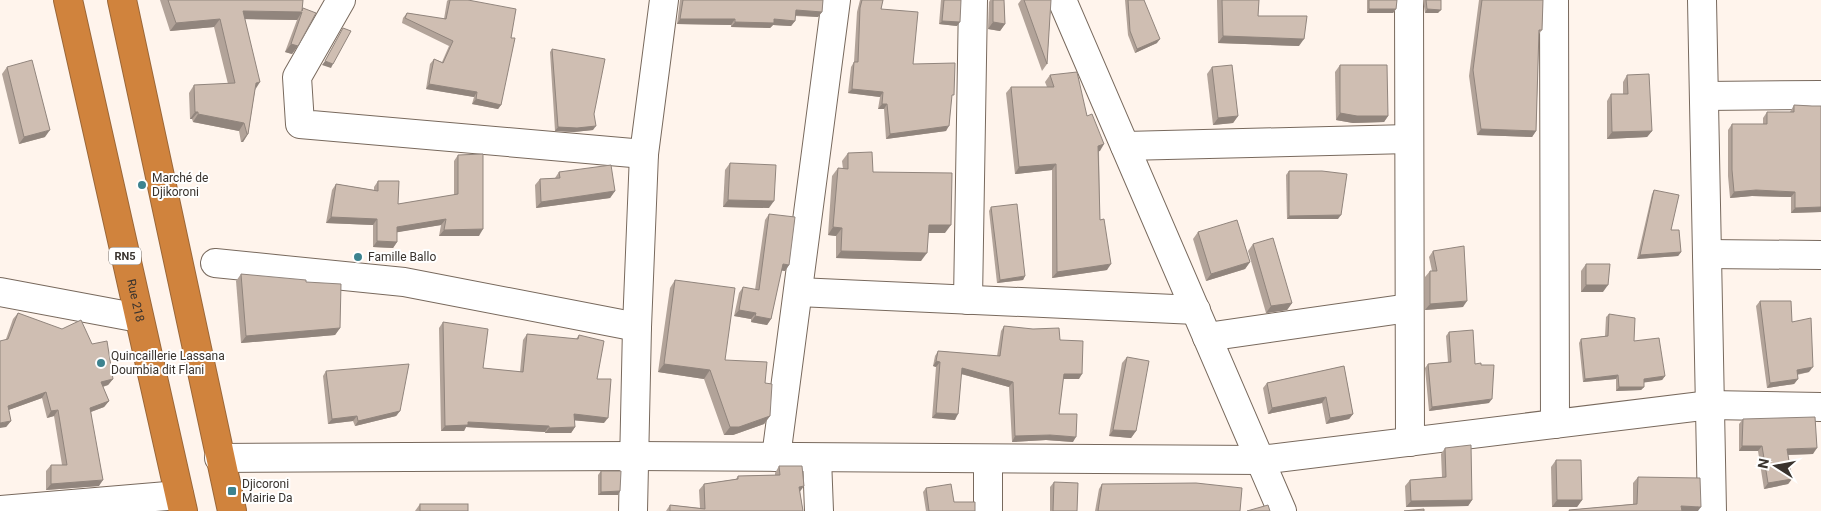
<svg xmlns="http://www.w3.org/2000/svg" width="1821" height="511" viewBox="0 0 1821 511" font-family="Roboto,sans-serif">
	<rect width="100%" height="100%" fill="#fff4ec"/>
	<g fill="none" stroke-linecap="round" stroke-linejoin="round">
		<!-- minor casing -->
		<g stroke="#78695d" stroke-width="30">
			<g id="minor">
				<polyline points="341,0 297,77 300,124 644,154"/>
				<polyline points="1062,0 1282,511"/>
				<polyline points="1409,0 1410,442"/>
				<polyline points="1554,0 1555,424"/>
				<polyline points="1702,0 1712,511"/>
				<polyline points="1704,96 1821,95"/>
				<polyline points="1125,146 1409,139"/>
				<polyline points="1707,254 1821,255"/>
				<polyline points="215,263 404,282 637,327"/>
				<polyline points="0,292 139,318"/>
				<polyline points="798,292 1196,310"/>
				<polyline points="968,300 973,0"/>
				<polyline points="1207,337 1409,308"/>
				<polyline points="776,457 836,0"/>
				<polyline points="219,458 634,456 1260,460 1710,405 1821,407"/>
				<polyline points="817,458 819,511"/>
				<polyline points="0,510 179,495"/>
				<polyline points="633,511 637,327 644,154 664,0"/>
				<polyline points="988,511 988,459"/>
			</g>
		</g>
		<!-- highway casing -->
		<g stroke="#9b6738" stroke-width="30">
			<g id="highway">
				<path id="s1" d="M68 0 183 511"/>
				<polyline points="122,0 232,511"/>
			</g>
		</g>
		<!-- minor -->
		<use href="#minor" stroke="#fff" stroke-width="28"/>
		<!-- highway -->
		<use href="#highway" stroke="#d0833d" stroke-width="28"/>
	</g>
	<!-- wall -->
	<g fill="#b2a399">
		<polygon points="160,0 303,0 298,46 292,54 285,52 297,20 245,19 255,90 248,134 243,142 241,142 239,131 193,122 192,119 190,119 189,93 194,85 228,84 214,27 170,31"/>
		<polygon points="448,0 468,0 511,38 501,105 498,109 472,104 474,97 426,89 430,64 434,59 442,62 449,46 402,23 403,18 407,13 444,19 447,1"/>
		<polygon points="680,0 823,0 822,12 818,17 795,16 795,21 791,26 773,25 770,28 731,27 731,25 677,24"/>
		<polygon points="860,0 883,0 881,9 913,64 951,99 946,131 886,139 884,109 878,109 880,97 848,93 851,67 854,62 857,12"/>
		<polygon points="941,0 961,0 957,26 939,24"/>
		<polygon points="990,0 1004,0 1005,24 1000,31 988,29 989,2"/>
		<polygon points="1021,0 1051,0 1047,64 1042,71 1018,4"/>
		<polygon points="1125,0 1144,0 1157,43 1135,53 1128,35"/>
		<polygon points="1217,0 1259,0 1258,16 1299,46 1218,43"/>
		<polygon points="1367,0 1397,0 1396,9 1393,13 1367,13"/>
		<polygon points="1423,0 1441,0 1438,13 1425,13"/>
		<polygon points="1479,0 1543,0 1542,30 1539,34 1536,131 1532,137 1477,135 1469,76"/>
		<polygon points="552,49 594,114 593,130 574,132 555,131 550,52"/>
		<polygon points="1340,65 1388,116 1384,122 1353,123 1336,120 1335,72"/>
		<polygon points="7,67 45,137 19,144 2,74"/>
		<polygon points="1212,67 1238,116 1233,123 1213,125 1207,74"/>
		<polygon points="1050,75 1087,116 1100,151 1099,151 1100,220 1107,270 1052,278 1052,170 1015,174 1006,93 1011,87 1047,87 1045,82"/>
		<polygon points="1627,75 1652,131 1647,137 1607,139 1607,101 1611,94 1623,94 1623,82"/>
		<polygon points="1794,105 1812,106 1821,106 1821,212 1791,213 1791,197 1752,196 1730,198 1728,176 1728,130 1732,124 1763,124 1763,118 1767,112 1790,112"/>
		<polygon points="848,153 873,172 945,233 928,233 921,261 836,258 836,236 828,235 832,176 838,168 843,169 842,161"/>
		<polygon points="458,155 479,236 439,236 441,225 397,232 397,242 393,248 373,247 373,225 326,223 332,190 336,184 374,190 374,187 378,181 398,204 454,195 454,161"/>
		<polygon points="730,163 769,208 723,207 725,170"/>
		<polygon points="1289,171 1338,219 1287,219 1286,175"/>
		<polygon points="559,172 615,191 610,198 536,208 535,185 540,179 555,178"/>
		<polygon points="1654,190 1681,252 1678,256 1637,259 1652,194"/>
		<polygon points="991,207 1025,276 1023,280 997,283 989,211"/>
		<polygon points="769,214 789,265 785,271 781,270 771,319 767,325 751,322 751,319 734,316 739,293 743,287 755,290 765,220"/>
		<polygon points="1198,232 1250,262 1245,269 1206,281 1193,239"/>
		<polygon points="1253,244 1292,303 1287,310 1266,313 1248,251"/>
		<polygon points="1433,251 1463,307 1425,310 1425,277 1430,271 1432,271 1429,257"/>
		<polygon points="1586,264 1603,292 1581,292 1581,271"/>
		<polygon points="241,274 306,282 340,328 335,335 241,343 236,281"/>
		<polygon points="675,280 725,360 765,383 770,416 764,424 733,435 724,435 704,379 658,372 670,288"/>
		<polygon points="1760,301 1792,322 1809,372 1797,375 1798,379 1794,384 1767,388 1756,306"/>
		<polygon points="18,313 92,344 113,379 108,385 103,387 109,401 104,407 91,412 99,486 46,490 46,471 51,465 62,465 54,416 47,418 42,398 8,410 11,421 6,427 6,339 13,319"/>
		<polygon points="1609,314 1665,376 1662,380 1644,382 1644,387 1641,390 1616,391 1616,379 1583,382 1579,343 1581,339 1605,336 1606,317"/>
		<polygon points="443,322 483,368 520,372 523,340 527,334 576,339 579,335 597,379 604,423 574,420 575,427 571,433 545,433 545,432 466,427 464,431 441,431 439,328"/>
		<polygon points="1004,326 1060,340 1079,379 1063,379 1059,414 1073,442 1046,440 1012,442 1009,387 961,374 955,420 932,418 936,367 933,366 935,356 938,351 997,356 1001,331"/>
		<polygon points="1449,332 1475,364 1489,403 1429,411 1425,368 1428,364 1448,362 1446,336"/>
		<polygon points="1127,357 1136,431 1131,438 1109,436 1122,363"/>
		<polygon points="1344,366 1353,414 1349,419 1326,424 1322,403 1268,414 1263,388 1267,383"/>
		<polygon points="326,371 400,411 396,416 355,426 353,421 328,424 323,376"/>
		<polygon points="1743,419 1813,454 1788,455 1792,479 1788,484 1764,489 1758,451 1739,451 1739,424"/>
		<polygon points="1445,448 1472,500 1468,506 1406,507 1405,486 1410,480 1442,477 1441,454"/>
		<polygon points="1556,460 1582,500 1577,507 1552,507 1551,467"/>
		<polygon points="779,466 800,492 803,511 666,511 670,505 700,508 699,490 704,484 736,479 738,476 775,475 775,473"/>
		<polygon points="601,471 620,491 618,495 598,495 598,475"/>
		<polygon points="1638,477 1698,511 1568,511 1569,510 1633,504 1633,483"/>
		<polygon points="1054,482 1077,511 1050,511 1050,487"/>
		<polygon points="1102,484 1240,511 1095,511 1099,489"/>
		<polygon points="926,488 954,502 975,511 926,511 923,492"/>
		<polygon points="420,504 468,511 415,511"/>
	</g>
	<!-- shaded-wall -->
	<g fill="#91857d">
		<polygon points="1369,9 1396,9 1393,13 1367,13"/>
		<polygon points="1427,9 1441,10 1438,13 1425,13"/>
		<polygon points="796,10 822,12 818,17 792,15"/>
		<polygon points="243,11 302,12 297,20 238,19"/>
		<polygon points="220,19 214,27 170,31 176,23"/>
		<polygon points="680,19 735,19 731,25 677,24"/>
		<polygon points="774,19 795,21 791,26 773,25 770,28 731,27 735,22"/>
		<polygon points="942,21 960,22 957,26 939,24"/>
		<polygon points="993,22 1005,24 1000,31 988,29"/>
		<polygon points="1223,36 1304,39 1299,46 1218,43"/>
		<polygon points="1160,39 1157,43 1135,53 1137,49"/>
		<polygon points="291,44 298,46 292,54 285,52"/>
		<polygon points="325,61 333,64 331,68 322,65"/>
		<polygon points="260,82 255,90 256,83"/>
		<polygon points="429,84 477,92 474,97 426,89"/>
		<polygon points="852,89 883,92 880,97 848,93"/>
		<polygon points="476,99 501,105 498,109 472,104"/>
		<polygon points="882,104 887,104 884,109 878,109"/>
		<polygon points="195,112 198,112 192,119 190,119"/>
		<polygon points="1340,113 1388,116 1384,122 1353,123 1336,120"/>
		<polygon points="198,114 244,123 239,131 193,122"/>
		<polygon points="1238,116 1233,123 1213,125 1218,118"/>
		<polygon points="596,126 593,130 574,132 555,131 558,127"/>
		<polygon points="949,126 946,131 886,139 890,134"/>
		<polygon points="1481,129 1536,131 1532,137 1477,135"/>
		<polygon points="50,130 45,137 19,144 24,137"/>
		<polygon points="1652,131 1647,137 1607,139 1612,132"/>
		<polygon points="247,134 248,134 243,142 241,142"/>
		<polygon points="1104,144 1100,151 1094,153 1098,146"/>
		<polygon points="1056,164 1052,170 1015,174 1019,167"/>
		<polygon points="1756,190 1795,192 1791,197 1752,196 1730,198 1734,192"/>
		<polygon points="615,191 610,198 536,208 541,202"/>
		<polygon points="728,200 774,201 769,208 723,207"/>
		<polygon points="1821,207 1821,212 1791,213 1795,208"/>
		<polygon points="1341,215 1338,219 1287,219 1289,216"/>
		<polygon points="331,217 377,219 373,225 326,223"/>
		<polygon points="446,219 441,225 393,233 397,227"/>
		<polygon points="929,225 951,225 945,233 923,233"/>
		<polygon points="833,227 842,228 836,236 828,235"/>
		<polygon points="483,229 479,236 439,236 444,230"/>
		<polygon points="377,241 397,242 393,248 373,247"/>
		<polygon points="841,251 927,253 921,261 836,258"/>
		<polygon points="1681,252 1678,256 1637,259 1640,255"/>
		<polygon points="1250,262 1245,269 1206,281 1211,274"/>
		<polygon points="783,264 789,265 785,271 778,270"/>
		<polygon points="1111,264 1107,270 1052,278 1057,272"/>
		<polygon points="1025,276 1023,280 997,283 1000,280"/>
		<polygon points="1586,285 1608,285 1603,292 1581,292"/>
		<polygon points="1467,301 1463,307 1425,310 1430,304"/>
		<polygon points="1292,303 1287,310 1266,313 1271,306"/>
		<polygon points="739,310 756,313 751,319 734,316"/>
		<polygon points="755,316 771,319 767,325 751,322"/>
		<polygon points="340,328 335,335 241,343 246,336"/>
		<polygon points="936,361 940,362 936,367 933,366"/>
		<polygon points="664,364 710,370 704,379 658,372"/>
		<polygon points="1813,367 1809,372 1793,375 1797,370"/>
		<polygon points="962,368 1013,382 1009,387 958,373"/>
		<polygon points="1064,374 1082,374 1079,379 1060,379"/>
		<polygon points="1618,375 1616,379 1583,382 1585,379"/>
		<polygon points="1665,376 1662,380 1641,383 1644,379"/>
		<polygon points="113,379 108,385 97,388 101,382"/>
		<polygon points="1798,379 1794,384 1767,388 1770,383"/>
		<polygon points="1619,387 1644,387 1641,390 1616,391"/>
		<polygon points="46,392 42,398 3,412 8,406"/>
		<polygon points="1326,397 1322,403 1268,414 1272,408"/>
		<polygon points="1492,399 1489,403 1429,411 1432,407"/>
		<polygon points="109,401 104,407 85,414 90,408"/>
		<polygon points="58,410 54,416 47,418 51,411"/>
		<polygon points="400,411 396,416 355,426 358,421"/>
		<polygon points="936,413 958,414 955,420 932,418"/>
		<polygon points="574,414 608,418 604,423 570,420"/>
		<polygon points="1353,414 1349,419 1326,424 1330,418"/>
		<polygon points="357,416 353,421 328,424 332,419"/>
		<polygon points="770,416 764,424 733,435 724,435 730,427"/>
		<polygon points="11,421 6,427 0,428 0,423"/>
		<polygon points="468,422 549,426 545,432 466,427 464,431 441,431 445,426"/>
		<polygon points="575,427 571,433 545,433 549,428"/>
		<polygon points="1113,430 1136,431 1131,438 1109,436"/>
		<polygon points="1050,435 1076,437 1073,442 1046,440 1012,442 1015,436"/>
		<polygon points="1742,446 1762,446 1758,451 1739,451"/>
		<polygon points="1817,448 1813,454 1783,455 1787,449"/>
		<polygon points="1792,479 1788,484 1764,489 1768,483"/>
		<polygon points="103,480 99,486 46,490 51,484"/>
		<polygon points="804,486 799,493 799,487"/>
		<polygon points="620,491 618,495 598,495 601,492"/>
		<polygon points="1472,500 1468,506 1406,507 1411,501"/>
		<polygon points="1557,500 1582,500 1577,507 1552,507"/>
		<polygon points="1681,506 1701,507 1698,511 1678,511"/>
	</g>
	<!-- building -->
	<g fill="#cfbeb2" stroke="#91857d">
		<polygon points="168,0 303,0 302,11 303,8 316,13 298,46 291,44 302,12 243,11 260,82 256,83 248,134 247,134 244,123 198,114 198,112 195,112 194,85 235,83 220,19 176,23"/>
		<polygon points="450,0 468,0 516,9 511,38 515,38 501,105 476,99 477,92 429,84 434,59 443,63 453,41 405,18 407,13 446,19"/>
		<polygon points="683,0 823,0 822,12 796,10 795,21 774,19 774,23 735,22 735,19 680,19"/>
		<polygon points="862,0 883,0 881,9 918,12 913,64 955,63 954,95 952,95 949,126 890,134 887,104 882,104 883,92 852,89 854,62 858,62 860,8"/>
		<polygon points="944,0 961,0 960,22 942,21"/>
		<polygon points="993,0 1004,0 1005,24 993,22"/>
		<polygon points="1024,0 1051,0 1047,64"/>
		<polygon points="1128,0 1144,0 1160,39 1137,49 1130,31"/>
		<polygon points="1222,0 1259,0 1258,16 1307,16 1304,39 1223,36"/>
		<polygon points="1369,0 1397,0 1396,9 1369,9"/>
		<polygon points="1426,0 1441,0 1441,10 1427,9"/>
		<polygon points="1482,0 1543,0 1542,30 1539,30 1536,131 1481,129 1473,70"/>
		<polygon points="343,28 351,31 333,64 325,61"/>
		<polygon points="552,49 605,59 594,114 596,126 577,128 558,127"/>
		<polygon points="32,60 50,130 24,137 7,67"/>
		<polygon points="1232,65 1238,116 1218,118 1212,67"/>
		<polygon points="1340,65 1387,65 1388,116 1357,116 1340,113"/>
		<polygon points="1077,72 1087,116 1092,114 1104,144 1098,146 1100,220 1104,219 1111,264 1057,272 1056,164 1019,167 1011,87 1054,87 1050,75"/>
		<polygon points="1649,74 1652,131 1612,132 1611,94 1628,94 1627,75"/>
		<polygon points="1794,105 1812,106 1821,106 1821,207 1795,208 1795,192 1756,190 1734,192 1732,170 1732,124 1767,124 1767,112 1794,112"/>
		<polygon points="872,152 873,172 952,173 951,225 929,225 927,253 841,251 842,228 833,227 838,168 848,169 848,153"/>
		<polygon points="483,154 483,229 444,230 446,219 397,227 397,242 377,241 377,219 331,217 336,184 378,191 378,181 399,181 398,204 458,194 458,155"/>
		<polygon points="730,163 776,165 774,201 728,200"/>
		<polygon points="611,165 615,191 541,202 540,179 560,178 559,172"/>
		<polygon points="1289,171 1322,171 1347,174 1341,215 1289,216"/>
		<polygon points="1654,190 1679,195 1671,230 1679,230 1681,252 1640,255"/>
		<polygon points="1017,204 1025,276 1000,280 991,207"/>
		<polygon points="769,214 795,217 789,265 783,264 771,319 755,316 756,313 739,310 743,287 759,290"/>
		<polygon points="1237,220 1250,262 1211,274 1198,232"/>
		<polygon points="1273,238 1292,303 1271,306 1253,244"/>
		<polygon points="1464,246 1467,301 1430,304 1430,271 1437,271 1433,251"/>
		<polygon points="1586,264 1610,264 1608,285 1586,285"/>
		<polygon points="241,274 306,280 306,282 341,284 340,328 246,336"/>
		<polygon points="675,280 735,288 725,360 767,362 765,383 772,384 770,416 739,427 730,427 710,370 664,364"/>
		<polygon points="1760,301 1791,301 1792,322 1811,318 1813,367 1797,370 1798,379 1770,383"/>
		<polygon points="18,313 62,329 81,320 92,344 107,341 113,379 101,382 109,401 90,408 103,480 51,484 51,465 67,465 58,410 51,411 46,392 8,406 11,421 0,423 0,341 8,339"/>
		<polygon points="1609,314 1635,318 1634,341 1659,338 1665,376 1644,379 1644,387 1619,387 1618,375 1585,379 1581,339 1608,336"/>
		<polygon points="443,322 488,329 483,368 523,372 527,334 578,339 579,335 604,341 597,379 611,379 608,418 574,414 575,427 549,428 549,426 468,422 468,425 445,426"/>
		<polygon points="1004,326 1033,329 1059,328 1060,340 1083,341 1082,374 1064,374 1059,414 1077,414 1076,437 1050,435 1015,436 1013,382 962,368 958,414 936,413 940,362 936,361 938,351 1000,356"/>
		<polygon points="1473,330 1475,364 1481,363 1481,365 1494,365 1492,399 1432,407 1428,364 1451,362 1449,332"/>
		<polygon points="1127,357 1149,361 1136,431 1113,430"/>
		<polygon points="409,364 400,411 358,421 357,416 332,419 326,371"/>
		<polygon points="1344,366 1353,414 1330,418 1326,397 1272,408 1267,383"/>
		<polygon points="1815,417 1817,448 1787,449 1792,479 1768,483 1762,446 1742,446 1743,419"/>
		<polygon points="1471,445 1472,500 1411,501 1410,480 1446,477 1445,448"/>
		<polygon points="1556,460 1581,460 1582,500 1557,500"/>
		<polygon points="779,466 802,466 804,486 799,487 803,511 670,511 670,505 705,509 704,484 738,479 738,476 780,475"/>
		<polygon points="601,471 621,471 620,491 601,492"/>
		<polygon points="1638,477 1700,478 1701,507 1681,506 1682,511 1570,511 1569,510 1637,504"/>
		<polygon points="1054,482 1078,483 1077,511 1053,511"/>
		<polygon points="1196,483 1242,488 1240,511 1098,511 1102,484"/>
		<polygon points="951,484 954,502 975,502 975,511 929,511 926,488"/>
		<rect x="420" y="504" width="48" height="7"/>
		<polygon points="1268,505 1270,511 1247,511"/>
		<polygon points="1424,509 1424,511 1404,511"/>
	</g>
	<!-- markers -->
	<g fill="#3d838f" stroke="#fff" stroke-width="2">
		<circle cx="142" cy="185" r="5"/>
		<circle cx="358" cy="257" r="5"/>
		<circle cx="101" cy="363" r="5"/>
		<rect x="227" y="486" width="10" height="10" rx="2.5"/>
	</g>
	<g text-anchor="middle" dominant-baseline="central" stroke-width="4" stroke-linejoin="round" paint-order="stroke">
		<!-- shield labels -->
		<rect fill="#fff" stroke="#74706d" stroke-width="1" x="109" y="247.5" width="32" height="17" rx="4"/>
		<g font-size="11" font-weight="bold" fill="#39332e">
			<text x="125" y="256">RN5</text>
		</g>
		<!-- poi labels -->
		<g font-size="12" fill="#39332e" stroke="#fff" text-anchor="start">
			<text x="152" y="178">Marché de<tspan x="152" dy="14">Djikoroni</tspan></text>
			<text x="368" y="257">Famille Ballo</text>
			<text x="111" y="356">Quincaillerie Lassana<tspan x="111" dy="14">Doumbia dit Flani</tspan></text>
			<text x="242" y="484">Djicoroni<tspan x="242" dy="14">Mairie Da</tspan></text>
		</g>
		<!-- street labels -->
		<g font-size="12" fill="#39332e" stroke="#fff">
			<text stroke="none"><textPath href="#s1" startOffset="308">Rue 218</textPath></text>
		</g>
	</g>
	<!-- north arrow -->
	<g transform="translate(1776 466) rotate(281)" stroke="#ffffff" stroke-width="4" paint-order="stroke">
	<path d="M0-4L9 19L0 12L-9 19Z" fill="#39332e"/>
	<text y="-8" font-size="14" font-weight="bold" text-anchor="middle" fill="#39332e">N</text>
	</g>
</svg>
